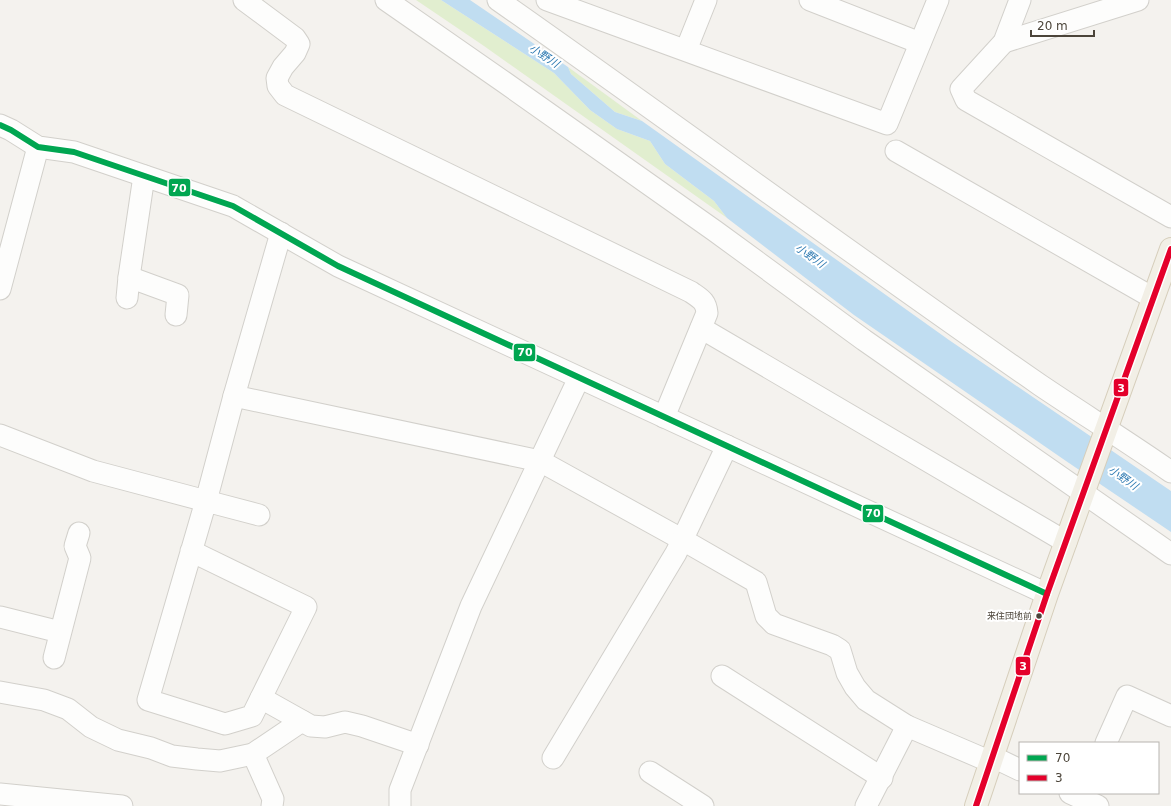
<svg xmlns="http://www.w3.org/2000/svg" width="1171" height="806" viewBox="0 0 1171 806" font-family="'DejaVu Sans','Noto Sans JP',sans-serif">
	<rect width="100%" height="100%" fill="#f4f2ee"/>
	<!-- green -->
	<g fill="#e1eecf">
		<polygon points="416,0 441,0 554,73 590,110 617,129 650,141 665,164 714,201 727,218 484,46"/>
		<polygon points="568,67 642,121 615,112 571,74"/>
	</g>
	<!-- water -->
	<polygon fill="#c0ddf1" points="441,0 470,0 568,67 571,74 615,112 642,121 949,340 1171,491 1171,532 1066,461 854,315 727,218 714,201 665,164 650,141 617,129 590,110 554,73"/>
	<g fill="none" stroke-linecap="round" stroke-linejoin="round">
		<!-- street casing -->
		<g stroke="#d2d0cb" stroke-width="23">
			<g id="street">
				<path d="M244 0 295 38 299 44 295 53 283 67 277 78 278 86 285 95 691 292C701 299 706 301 707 313L664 417"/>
				<polyline points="386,0 504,82 715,231 864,340 1171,554"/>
				<path d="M498 0C679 127 858 259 1040 385 1083 414 1128 442 1171 472"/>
				<polyline points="547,0 887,124 938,0"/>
				<polyline points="810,0 920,43"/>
				<polyline points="1020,0 1004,42 961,89 966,100 1171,217"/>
				<polyline points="1004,42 1138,0"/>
				<polyline points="686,50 706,0"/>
				<polyline points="0,125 11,130 38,147 74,152 233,206 338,266 1047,594"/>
				<polyline points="896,151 1153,298"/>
				<polyline points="129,277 178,295 176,315"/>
				<polyline points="0,289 38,147"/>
				<polyline points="127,298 129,277 144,176"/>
				<polyline points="701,328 1066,542"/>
				<polyline points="234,396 281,233"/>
				<polyline points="0,435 93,471 206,501 234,396 540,461 683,540 756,582 766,616 774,624 832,645 840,650 847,673 855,687 866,700 907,726 991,762"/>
				<polyline points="191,551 306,607 252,716 225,724 148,700 206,501 259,515"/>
				<polyline points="0,617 60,632"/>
				<polyline points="54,658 80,558 75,546 79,533"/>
				<polyline points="722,676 882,778"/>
				<polyline points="0,692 44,700 68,709 91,727 118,740 151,748 172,756 197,759 220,761 253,754 302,721"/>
				<polyline points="261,698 311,726 325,727 345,722 362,726 418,745"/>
				<polyline points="1106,743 1127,696 1171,716"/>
				<polyline points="253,754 273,799 272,806"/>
				<polyline points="993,757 1020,770"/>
				<polyline points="553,758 676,553 727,446"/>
				<polyline points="650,772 703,806"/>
				<polyline points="1070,793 1098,806"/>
				<polyline points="0,794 122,806"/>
				<polyline points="400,806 400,790 471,606 579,378"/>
				<polyline points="866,806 907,726"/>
			</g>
		</g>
		<!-- primary casing -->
		<g stroke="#d6cebb" stroke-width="24">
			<polyline id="primary" points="976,806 1047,594 1171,249"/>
		</g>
		<!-- street -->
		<use href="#street" stroke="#fdfdfc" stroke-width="21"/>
		<!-- primary -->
		<use href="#primary" stroke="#f2efe6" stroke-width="22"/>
		<!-- bus-1 casing -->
		<g stroke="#fff" stroke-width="9">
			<polyline id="bus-1" points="0,125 11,130 38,147 74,152 233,206 338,266 1047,594"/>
		</g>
		<!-- bus-2 casing -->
		<g stroke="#fff" stroke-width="9">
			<polyline id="bus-2" points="976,806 1047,594 1171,249"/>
		</g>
		<!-- bus-1 -->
		<use href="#bus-1" stroke="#00a651" stroke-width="6"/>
		<!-- bus-2 -->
		<use href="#bus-2" stroke="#e4002b" stroke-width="6"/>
	</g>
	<!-- markers -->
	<circle fill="#4b4439" stroke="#fff" stroke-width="1.5" cx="1039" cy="616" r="3.5"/>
	<g text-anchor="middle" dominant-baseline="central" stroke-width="4" stroke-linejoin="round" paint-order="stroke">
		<!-- bus labels -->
		<g font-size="9" fill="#4b4439" stroke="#fff" text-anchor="end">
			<text x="1032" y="616">来住団地前</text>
		</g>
		<!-- water labels -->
		<g font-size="11" font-style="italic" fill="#2e7ab2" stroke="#fff">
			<text transform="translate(544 56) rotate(33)">小野川</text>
			<text transform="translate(810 256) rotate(36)">小野川</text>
			<text transform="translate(1123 478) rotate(35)">小野川</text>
		</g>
	</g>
	<g stroke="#fff" stroke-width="1.5">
		<rect x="168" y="178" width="23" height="19" rx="4" fill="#00a651"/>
		<rect x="513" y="343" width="23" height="19" rx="4" fill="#00a651"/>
		<rect x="1113" y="378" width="16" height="19" rx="4" fill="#e4002b"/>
		<rect x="862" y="504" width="22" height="19" rx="4" fill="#00a651"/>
		<rect x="1015" y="656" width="16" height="20" rx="4" fill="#e4002b"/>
	</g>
	<g font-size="11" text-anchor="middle" font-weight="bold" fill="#fff">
		<text x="179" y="192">70</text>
		<text x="525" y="356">70</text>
		<text x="1121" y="392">3</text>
		<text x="873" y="517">70</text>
		<text x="1023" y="670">3</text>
	</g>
	<!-- legend -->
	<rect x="1019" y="742" width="140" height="52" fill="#ffffff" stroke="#b7b4b0"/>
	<rect x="1027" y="755" width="20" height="6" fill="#00a651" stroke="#b7b4b0"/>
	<text x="1055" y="762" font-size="12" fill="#4b4439">70</text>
	<rect x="1027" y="775" width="20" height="6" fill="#e4002b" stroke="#b7b4b0"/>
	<text x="1055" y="782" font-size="12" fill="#4b4439">3</text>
	<!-- scale -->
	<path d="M1031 30v6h63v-6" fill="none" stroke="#4b4439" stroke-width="2"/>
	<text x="1037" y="30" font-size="12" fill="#4b4439" stroke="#ffffff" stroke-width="3" paint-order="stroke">20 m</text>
</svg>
